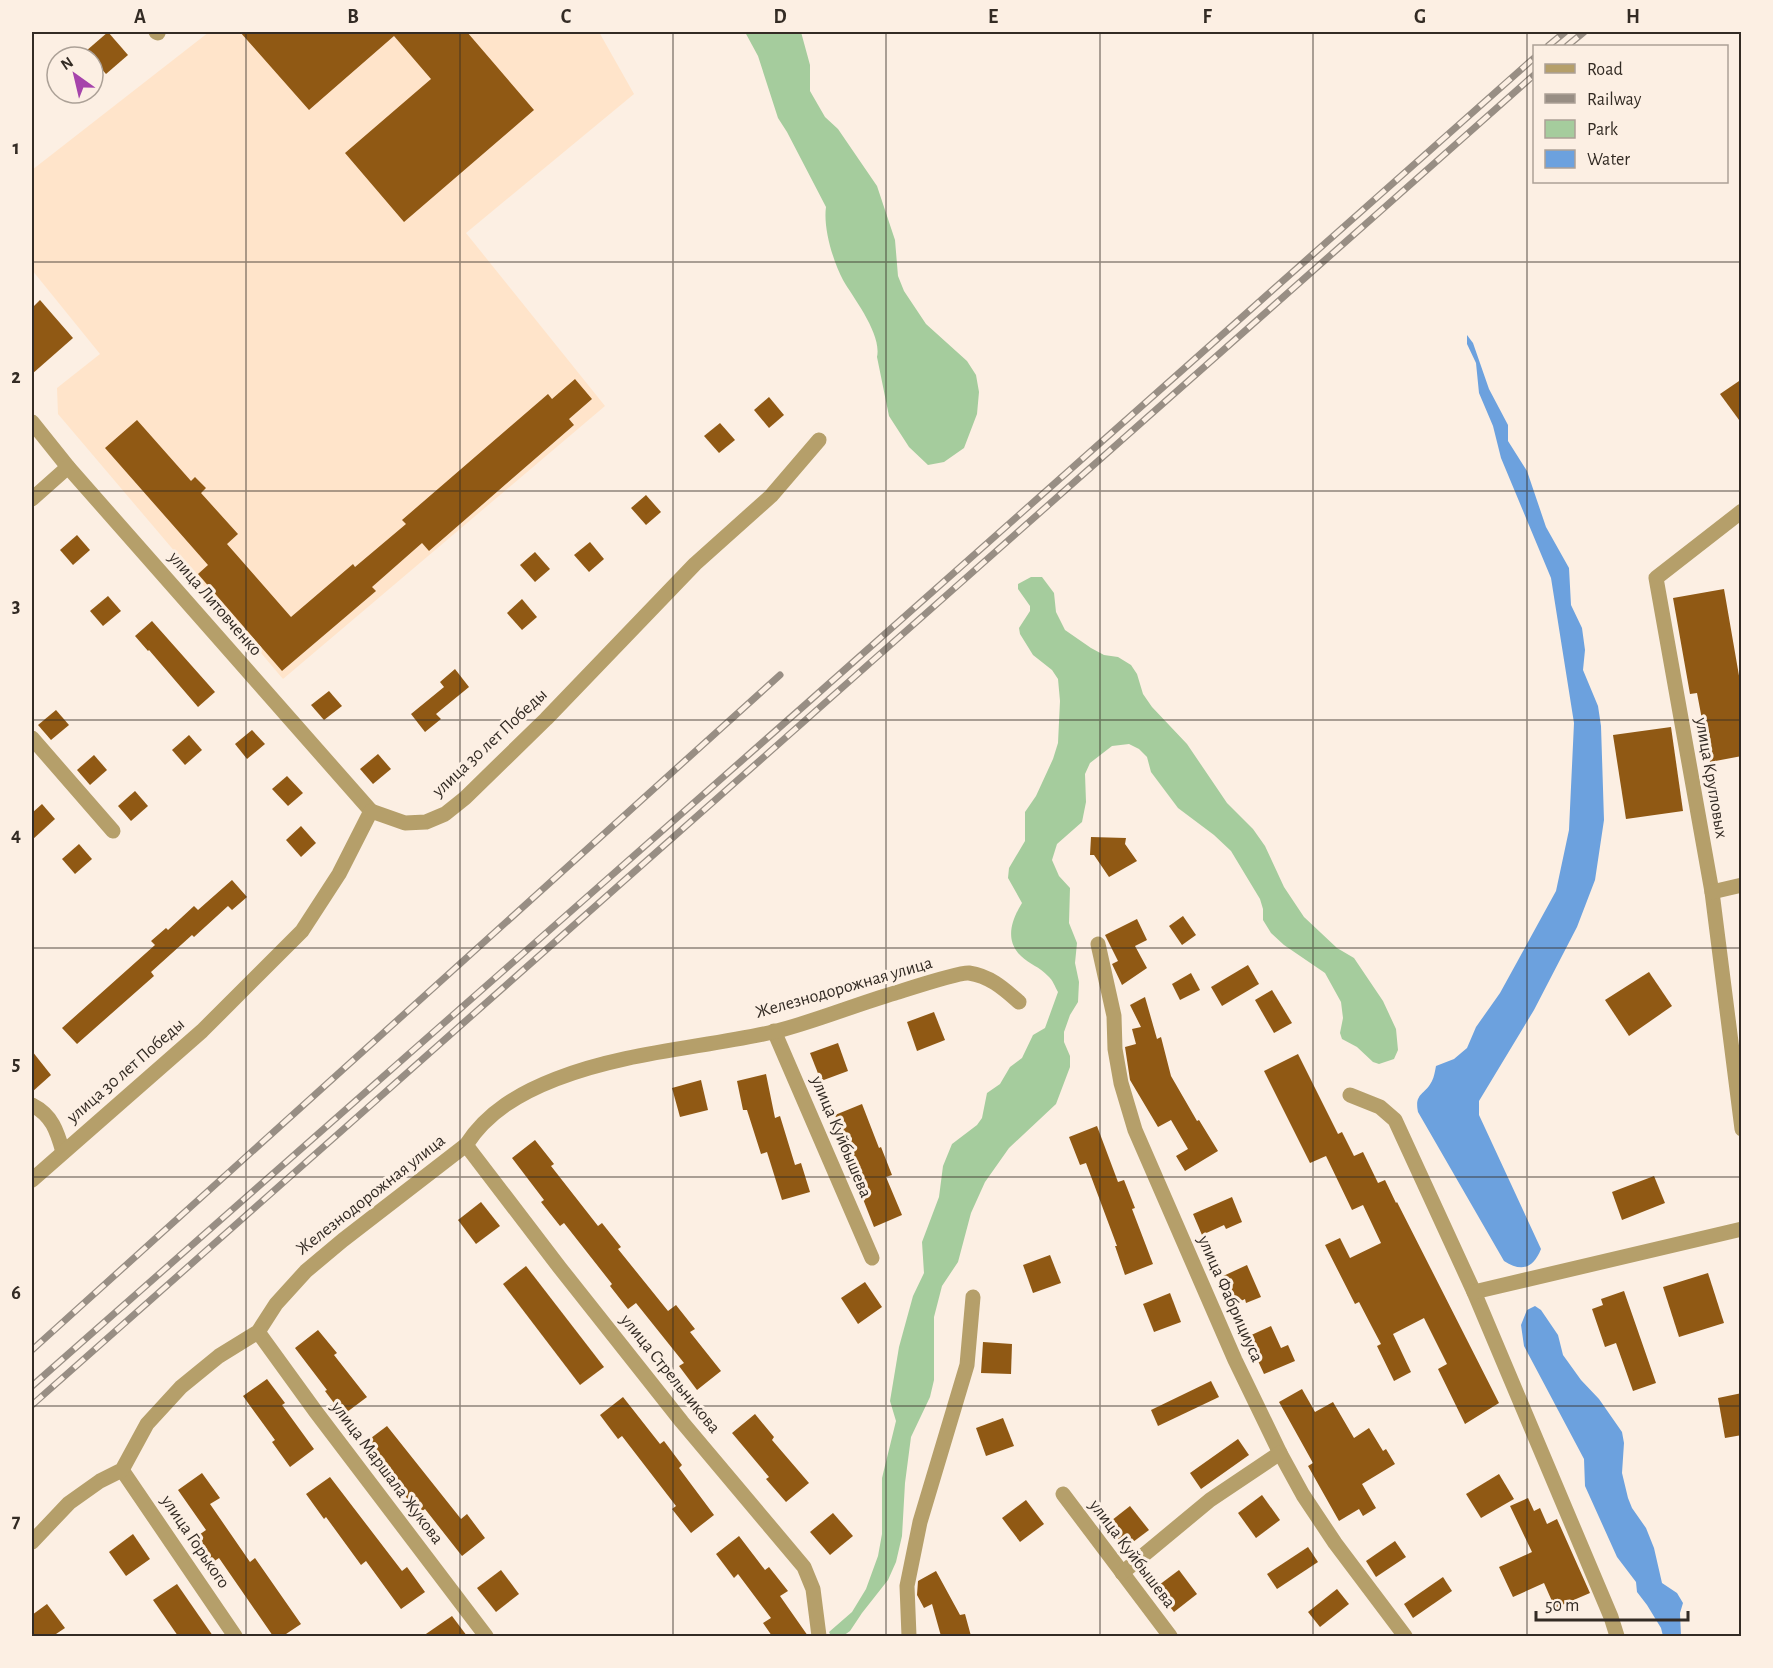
<svg xmlns="http://www.w3.org/2000/svg" width="1773" height="1668" viewBox="0 0 1773 1668" font-family="'Alegreya Sans',sans-serif">
	<rect width="100%" height="100%" fill="#fcefe3"/>
	<!-- built -->
	<polygon fill="#ffe4ca" points="209,32 599,32 634,94 466,233 605,406 283,679 58,414 57,388 100,354 32,270 32,170"/>
	<!-- green -->
	<g fill="#a5cc9d">
		<path d="M745 32H801L810 65V91L825 117 838 129 877 186 895 240 898 276 904 291 926 324 967 361 976 375 979 392 977 414 964 448 944 462 928 465 909 447 889 416 877 357C882 334 854 299 843 280 833 261 823 228 826 207L787 132 778 118 758 56Z"/>
		<path d="M1031 577H1042L1054 593 1056 612 1065 630 1091 648 1104 655 1118 657 1131 665 1137 674 1143 694 1152 707 1187 744 1227 803 1253 829 1265 846 1284 887 1304 917 1337 948 1354 958 1383 1001 1396 1029 1398 1050 1394 1059 1379 1064 1373 1062 1357 1047 1342 1039 1340 1033 1343 1018 1341 1002 1325 973 1284 945 1271 933 1263 920V909L1260 899 1231 851 1214 835 1178 808 1151 772 1147 757 1139 749 1129 744 1112 746 1090 763 1085 774 1086 802 1082 822 1057 844 1052 860 1059 876 1070 888 1069 923 1077 943 1075 963 1079 982 1078 1002 1070 1015 1064 1032V1042L1070 1056V1067L1056 1104 1009 1148 985 1182 971 1213 958 1262 942 1286 934 1317V1380L930 1397 911 1437 905 1483 902 1536 896 1562 888 1580 862 1613 850 1631 843 1636H831L829 1632 852 1612 866 1589 878 1556 882 1534V1478L896 1421 890 1401 899 1347 913 1296 924 1273 922 1242 939 1197 943 1166 952 1144 977 1125 982 1118 987 1093 1000 1084 1010 1067 1022 1058 1033 1035 1045 1028 1058 992C1055 987 1053 980 1048 976 1040 967 1029 964 1021 956 1004 940 1012 919 1022 903L1008 878 1009 868 1025 841V812L1036 796 1053 759 1058 743 1060 701 1058 679 1052 670 1033 655 1020 634 1019 628 1030 611V606L1018 589V584Z"/>
	</g>
	<!-- water -->
	<g fill="#6ca1de">
		<path d="M1467 335 1473 343 1489 389 1508 425V441L1527 471 1546 527 1569 568 1571 605 1582 628 1585 650 1583 670 1598 706 1601 726 1604 820 1595 880 1577 927 1534 1010 1479 1101V1115L1541 1249C1533 1269 1521 1272 1504 1261L1418 1112C1414 1093 1425 1095 1432 1081 1434 1077 1435 1071 1436 1066L1454 1059 1467 1048 1476 1027 1500 993 1556 891 1569 830 1574 723 1551 578 1501 458 1493 426 1479 393 1476 363 1467 344Z"/>
		<polygon points="1535,1306 1541,1310 1558,1335 1563,1355 1581,1380 1599,1399 1622,1432 1624,1443 1622,1473 1628,1498 1632,1508 1646,1528 1654,1548 1662,1583 1677,1593 1683,1603 1680,1613 1681,1636 1663,1636 1661,1628 1647,1605 1637,1592 1636,1582 1617,1557 1585,1486 1584,1459 1524,1346 1521,1325 1527,1310"/>
	</g>
	<!-- building -->
	<g fill="#905914">
		<polygon points="108,32 128,55 106,74 86,51"/>
		<polygon points="240,32 467,32 534,110 404,222 345,153 431,79 394,36 309,110"/>
		<polygon points="40,300 73,338 32,374 32,308"/>
		<polygon points="575,379 592,399 569,419 574,425 429,551 422,543 372,587 376,591 282,671 198,574 208,565 105,448 137,420 191,481 195,477 206,488 201,493 238,534 227,544 291,617 353,564 355,567 406,524 402,520 548,394 552,399"/>
		<polygon points="1742,379 1742,424 1720,394"/>
		<polygon points="769,397 784,415 769,428 754,410"/>
		<polygon points="720,423 735,440 719,453 704,436"/>
		<polygon points="646,495 661,512 646,525 631,508"/>
		<polygon points="77,535 90,550 73,565 60,550"/>
		<polygon points="590,542 604,559 589,572 574,555"/>
		<polygon points="535,552 550,569 535,582 520,565"/>
		<polygon points="1724,589 1742,693 1742,756 1710,762 1697,693 1690,694 1673,598"/>
		<polygon points="108,596 121,611 103,626 90,611"/>
		<polygon points="522,599 537,617 522,630 507,613"/>
		<polygon points="152,621 215,692 198,707 149,650 148,651 135,636"/>
		<polygon points="455,669 469,687 436,714 441,719 425,732 411,714 444,687 440,682"/>
		<polygon points="329,691 342,706 324,720 311,705"/>
		<polygon points="56,710 69,725 51,740 38,725"/>
		<polygon points="1671,727 1683,811 1626,819 1613,735"/>
		<polygon points="252,730 265,744 247,759 235,744"/>
		<polygon points="189,735 202,750 185,765 172,750"/>
		<polygon points="378,754 391,769 373,784 360,769"/>
		<polygon points="94,755 107,770 90,785 77,770"/>
		<polygon points="287,776 303,793 288,806 272,789"/>
		<polygon points="135,791 148,806 131,821 118,806"/>
		<polygon points="42,804 55,819 32,840 32,813"/>
		<polygon points="301,826 316,843 301,857 286,840"/>
		<polygon points="1091,837 1126,838 1125,844 1137,861 1109,877 1094,855 1090,855"/>
		<polygon points="79,844 92,859 75,874 62,859"/>
		<polygon points="232,880 247,897 232,910 228,906 194,937 192,935 151,972 154,976 77,1044 62,1028 155,945 151,941 166,928 168,930 194,906 198,910"/>
		<polygon points="1183,916 1196,935 1182,945 1169,926"/>
		<polygon points="1137,919 1147,940 1135,946 1147,968 1122,985 1112,964 1118,961 1105,935"/>
		<polygon points="1248,965 1259,984 1222,1006 1211,987"/>
		<polygon points="1649,972 1672,1006 1629,1036 1605,1000"/>
		<polygon points="1191,973 1200,990 1180,1000 1172,984"/>
		<polygon points="1272,990 1292,1023 1274,1033 1255,1000"/>
		<polygon points="1145,997 1157,1039 1161,1037 1171,1076 1197,1121 1199,1120 1218,1151 1185,1171 1176,1156 1188,1149 1171,1120 1158,1127 1130,1080 1125,1047 1136,1044 1132,1029 1141,1027 1130,1005"/>
		<polygon points="934,1012 945,1040 917,1051 907,1022"/>
		<polygon points="838,1043 848,1071 821,1081 810,1053"/>
		<polygon points="32,1051 51,1075 32,1092"/>
		<polygon points="1298,1054 1338,1134 1342,1132 1354,1156 1363,1152 1378,1183 1385,1180 1396,1203 1397,1202 1499,1403 1465,1424 1438,1369 1447,1364 1424,1318 1393,1334 1411,1372 1394,1381 1377,1346 1381,1344 1372,1327 1359,1302 1355,1304 1325,1245 1340,1238 1350,1258 1381,1243 1363,1205 1352,1210 1326,1156 1310,1163 1264,1071"/>
		<polygon points="766,1074 775,1118 780,1116 795,1165 801,1163 810,1192 782,1200 767,1152 761,1154 747,1110 743,1110 737,1081"/>
		<polygon points="701,1080 708,1110 680,1117 672,1088"/>
		<polygon points="862,1104 879,1148 881,1147 892,1175 886,1177 902,1215 874,1227 863,1199 868,1197 848,1142 845,1143 835,1115"/>
		<polygon points="1097,1126 1118,1182 1124,1180 1135,1208 1132,1209 1153,1264 1125,1275 1115,1246 1117,1246 1086,1163 1080,1165 1069,1137"/>
		<polygon points="535,1140 554,1164 551,1166 598,1226 602,1223 621,1247 618,1249 668,1311 676,1305 695,1329 690,1332 721,1371 697,1390 679,1366 684,1363 636,1303 628,1309 610,1286 612,1284 564,1223 560,1226 541,1202 544,1200 512,1158"/>
		<polygon points="1654,1176 1665,1203 1622,1220 1612,1192"/>
		<polygon points="1232,1197 1242,1222 1226,1229 1224,1225 1202,1235 1193,1214"/>
		<polygon points="481,1202 500,1226 476,1244 458,1220"/>
		<polygon points="1050,1255 1061,1283 1033,1293 1023,1265"/>
		<polygon points="1247,1265 1261,1297 1246,1303 1245,1299 1233,1305 1221,1277"/>
		<polygon points="526,1266 604,1367 580,1385 503,1284"/>
		<polygon points="1708,1273 1724,1323 1679,1337 1663,1287"/>
		<polygon points="865,1282 882,1307 858,1324 841,1298"/>
		<polygon points="1624,1291 1656,1383 1633,1391 1616,1343 1605,1347 1592,1309 1603,1305 1601,1299"/>
		<polygon points="1170,1293 1181,1322 1154,1332 1143,1304"/>
		<polygon points="1271,1326 1281,1348 1288,1345 1295,1361 1264,1374 1247,1337"/>
		<polygon points="318,1330 337,1353 334,1355 367,1397 343,1415 325,1391 327,1390 295,1348"/>
		<polygon points="983,1342 1012,1344 1011,1374 981,1373"/>
		<polygon points="267,1379 285,1403 282,1405 314,1449 290,1467 272,1442 275,1440 243,1396"/>
		<polygon points="1211,1381 1219,1397 1158,1426 1151,1410"/>
		<polygon points="1302,1389 1315,1412 1333,1402 1354,1438 1369,1428 1383,1451 1386,1449 1395,1464 1362,1484 1376,1508 1363,1516 1359,1509 1339,1521 1308,1466 1313,1463 1279,1402"/>
		<polygon points="1742,1393 1742,1435 1725,1438 1718,1398"/>
		<polygon points="623,1397 660,1444 664,1441 682,1465 679,1468 714,1515 691,1533 672,1509 676,1506 622,1436 618,1439 600,1415"/>
		<polygon points="755,1414 774,1437 772,1440 809,1483 786,1502 766,1479 769,1477 732,1433"/>
		<polygon points="1003,1418 1014,1446 986,1456 976,1428"/>
		<polygon points="387,1426 461,1519 467,1514 485,1538 462,1556 425,1509 419,1513 363,1444"/>
		<polygon points="1238,1439 1249,1455 1201,1489 1190,1473"/>
		<polygon points="202,1473 220,1498 210,1504 250,1562 255,1558 301,1624 283,1636 273,1636 219,1558 213,1562 196,1537 206,1530 178,1490"/>
		<polygon points="1499,1474 1514,1499 1481,1518 1466,1494"/>
		<polygon points="330,1477 402,1571 407,1567 425,1592 401,1609 366,1561 361,1565 326,1517 324,1519 306,1494"/>
		<polygon points="1262,1495 1280,1520 1256,1538 1238,1513"/>
		<polygon points="1528,1498 1534,1511 1540,1508 1547,1524 1557,1519 1590,1593 1555,1608 1544,1583 1513,1597 1499,1567 1532,1552 1510,1506"/>
		<polygon points="1026,1500 1044,1524 1020,1542 1002,1518"/>
		<polygon points="1130,1506 1149,1530 1125,1548 1107,1524"/>
		<polygon points="833,1513 853,1536 830,1555 810,1532"/>
		<polygon points="133,1534 150,1559 126,1576 109,1552"/>
		<polygon points="739,1536 765,1570 769,1567 788,1591 780,1596 808,1636 772,1636 763,1623 771,1618 738,1574 734,1578 716,1554"/>
		<polygon points="1395,1541 1406,1557 1376,1577 1366,1561"/>
		<polygon points="1308,1547 1318,1562 1277,1589 1267,1574"/>
		<polygon points="501,1570 519,1594 496,1612 477,1588"/>
		<polygon points="1179,1570 1197,1594 1174,1612 1155,1588"/>
		<polygon points="936,1571 960,1615 965,1614 971,1636 941,1636 932,1604 924,1608 917,1595 918,1581"/>
		<polygon points="1443,1577 1452,1591 1413,1618 1404,1604"/>
		<polygon points="177,1584 213,1636 178,1636 153,1600"/>
		<polygon points="1337,1589 1349,1604 1320,1627 1308,1612"/>
		<polygon points="47,1604 65,1628 53,1636 32,1636 32,1615"/>
		<polygon points="452,1616 467,1636 423,1636"/>
	</g>
	<g fill="none" stroke-linecap="round" stroke-linejoin="round">
		<!-- minor -->
		<g stroke="#b59f6a" stroke-width="15">
			<polyline points="156,32 158,33"/>
			<polyline points="32,422 68,467 371,811"/>
			<polyline points="32,499 68,467"/>
			<polyline points="1742,511 1656,578 1712,892 1742,1129"/>
			<polyline points="32,738 113,831"/>
			<polyline points="1712,892 1742,885"/>
			<polyline points="1098,944 1114,1016 1115,1049 1121,1083 1135,1130 1235,1360 1280,1453 1303,1495 1335,1543 1405,1636"/>
			<polyline points="774,1031 872,1258"/>
			<polyline points="1350,1095 1380,1107 1395,1120 1474,1292 1611,1617 1617,1636"/>
			<path d="M32 1105C52 1115 57 1131 63 1152"/>
			<polyline points="466,1145 560,1268 682,1422 804,1567 813,1589 819,1636"/>
			<polyline points="32,1180 202,1031 302,931 339,874 371,811 405,823 426,822 445,814 465,798 546,719 695,564 771,496 819,440"/>
			<polyline points="1474,1292 1742,1229"/>
			<polyline points="258,1332 316,1412 486,1636"/>
			<polyline points="122,1470 235,1636"/>
			<polyline points="1063,1494 1170,1636"/>
			<path d="M32 1542 69 1503 100 1481 122 1470 147 1424 181 1387 219 1356 258 1332 276 1304 306 1271 343 1240 466 1145C487 1112 520 1093 556 1079 625 1052 701 1048 773 1032 814 1022 854 1005 895 993 908 989 959 972 969 973 990 976 1004 989 1019 1002"/>
			<polyline points="1122,1573 1210,1500 1280,1453"/>
			<polyline points="909,1636 907,1586 920,1522 967,1365 973,1297"/>
		</g>
		<!-- rail casing -->
		<g stroke="#988e84" stroke-width="7">
			<g id="rail">
				<polyline points="1548,46 1565,32"/>
				<polyline points="1567,46 1584,32"/>
				<polyline points="32,1350 780,675"/>
				<polyline points="32,1386 806,704 1534,58"/>
				<polyline points="32,1405 1534,75"/>
			</g>
		</g>
		<!-- rail -->
		<use href="#rail" stroke="#fcefe3" stroke-width="4.5" stroke-dasharray="14" stroke-linecap="butt"/>
	</g>
	<!-- grid -->
	<path fill="none" stroke="#332b24" stroke-width="1.5" stroke-opacity="0.55" d="M246 32V1636M460 32V1636M673 32V1636M886 32V1636M1100 32V1636M1313 32V1636M1527 32V1636M32 262H1742M32 491H1742M32 720H1742M32 948H1742M32 1177H1742M32 1406H1742"/>
	<g text-anchor="middle" dominant-baseline="central" stroke-width="6" stroke-linejoin="round" paint-order="stroke">
		<!-- street labels -->
		<g font-size="18" fill="#332b24" stroke="#fcefe3">
			<text transform="translate(215 604) rotate(49)">улица Литовченко</text>
			<text transform="translate(490 743) rotate(-43)">улица 30 лет Победы</text>
			<text transform="translate(1711 778) rotate(80)">улица Кругловых</text>
			<text transform="translate(844 988) rotate(-16)">Железнодорожная улица</text>
			<text transform="translate(126 1071) rotate(-41)">улица 30 лет Победы</text>
			<text transform="translate(841 1137) rotate(67)">улица Куйбышева</text>
			<text transform="translate(371 1195) rotate(-38)">Железнодорожная улица</text>
			<text transform="translate(1230 1299) rotate(66)">улица Фабрициуса</text>
			<text transform="translate(670 1374) rotate(51)">улица Стрельникова</text>
			<text transform="translate(387 1473) rotate(53)">улица Маршала Жукова</text>
			<text transform="translate(195 1542) rotate(56)">улица Горького</text>
			<text transform="translate(1132 1554) rotate(53)">улица Куйбышева</text>
		</g>
	</g>
	<!-- border -->
	<rect width="1773" height="1668" fill="none" stroke="#fcefe3" stroke-width="66"/>
	<!-- legend -->
	<rect x="1533" y="45" width="195" height="138" fill="#fcefe3" stroke="#aca197" stroke-width="1.5"/>
	<rect x="1545" y="64" width="30" height="9" fill="#b59f6a" stroke="#aca197" stroke-width="1.5"/>
	<text x="1587" y="75" font-size="18" fill="#332b24">Road</text>
	<rect x="1545" y="94" width="30" height="9" fill="#988e84" stroke="#aca197" stroke-width="1.5"/>
	<text x="1587" y="105" font-size="18" fill="#332b24">Railway</text>
	<rect x="1545" y="120" width="30" height="18" fill="#a5cc9d" stroke="#aca197" stroke-width="1.5"/>
	<text x="1587" y="135" font-size="18" fill="#332b24">Park</text>
	<rect x="1545" y="150" width="30" height="18" fill="#6ca1de" stroke="#aca197" stroke-width="1.5"/>
	<text x="1587" y="165" font-size="18" fill="#332b24">Water</text>
	<!-- north arrow -->
	<g transform="translate(75 75) rotate(326)"><circle r="28" fill="#fcefe3" stroke="#aca197" stroke-width="1.5"/>
	<path d="M0-4.5L10 22L0 15L-10 22Z" fill="#a644ab"/>
	<text y="-9" font-size="16" font-weight="bold" text-anchor="middle" fill="#332b24">N</text>
	</g>
	<!-- scale -->
	<path d="M1536 1611v9h152v-9" fill="none" stroke="#332b24" stroke-width="3"/>
	<text x="1545" y="1611" font-size="18" fill="#332b24" stroke="#fcefe3" stroke-width="4.5" paint-order="stroke">50 m</text>
	<rect x="33" y="33" width="1707" height="1602" fill="none" stroke="#332b24" stroke-width="2"/>
	<g font-size="20" text-anchor="middle" font-weight="bold" fill="#332b24">
		<text x="140" y="23">A</text>
		<text x="353" y="23">B</text>
		<text x="566" y="23">C</text>
		<text x="780" y="23">D</text>
		<text x="993" y="23">E</text>
		<text x="1207" y="23">F</text>
		<text x="1420" y="23">G</text>
		<text x="1633" y="23">H</text>
		<text x="16" y="154">1</text>
		<text x="16" y="383">2</text>
		<text x="16" y="612">3</text>
		<text x="16" y="841">4</text>
		<text x="16" y="1070">5</text>
		<text x="16" y="1299">6</text>
		<text x="16" y="1527">7</text>
	</g>
</svg>
